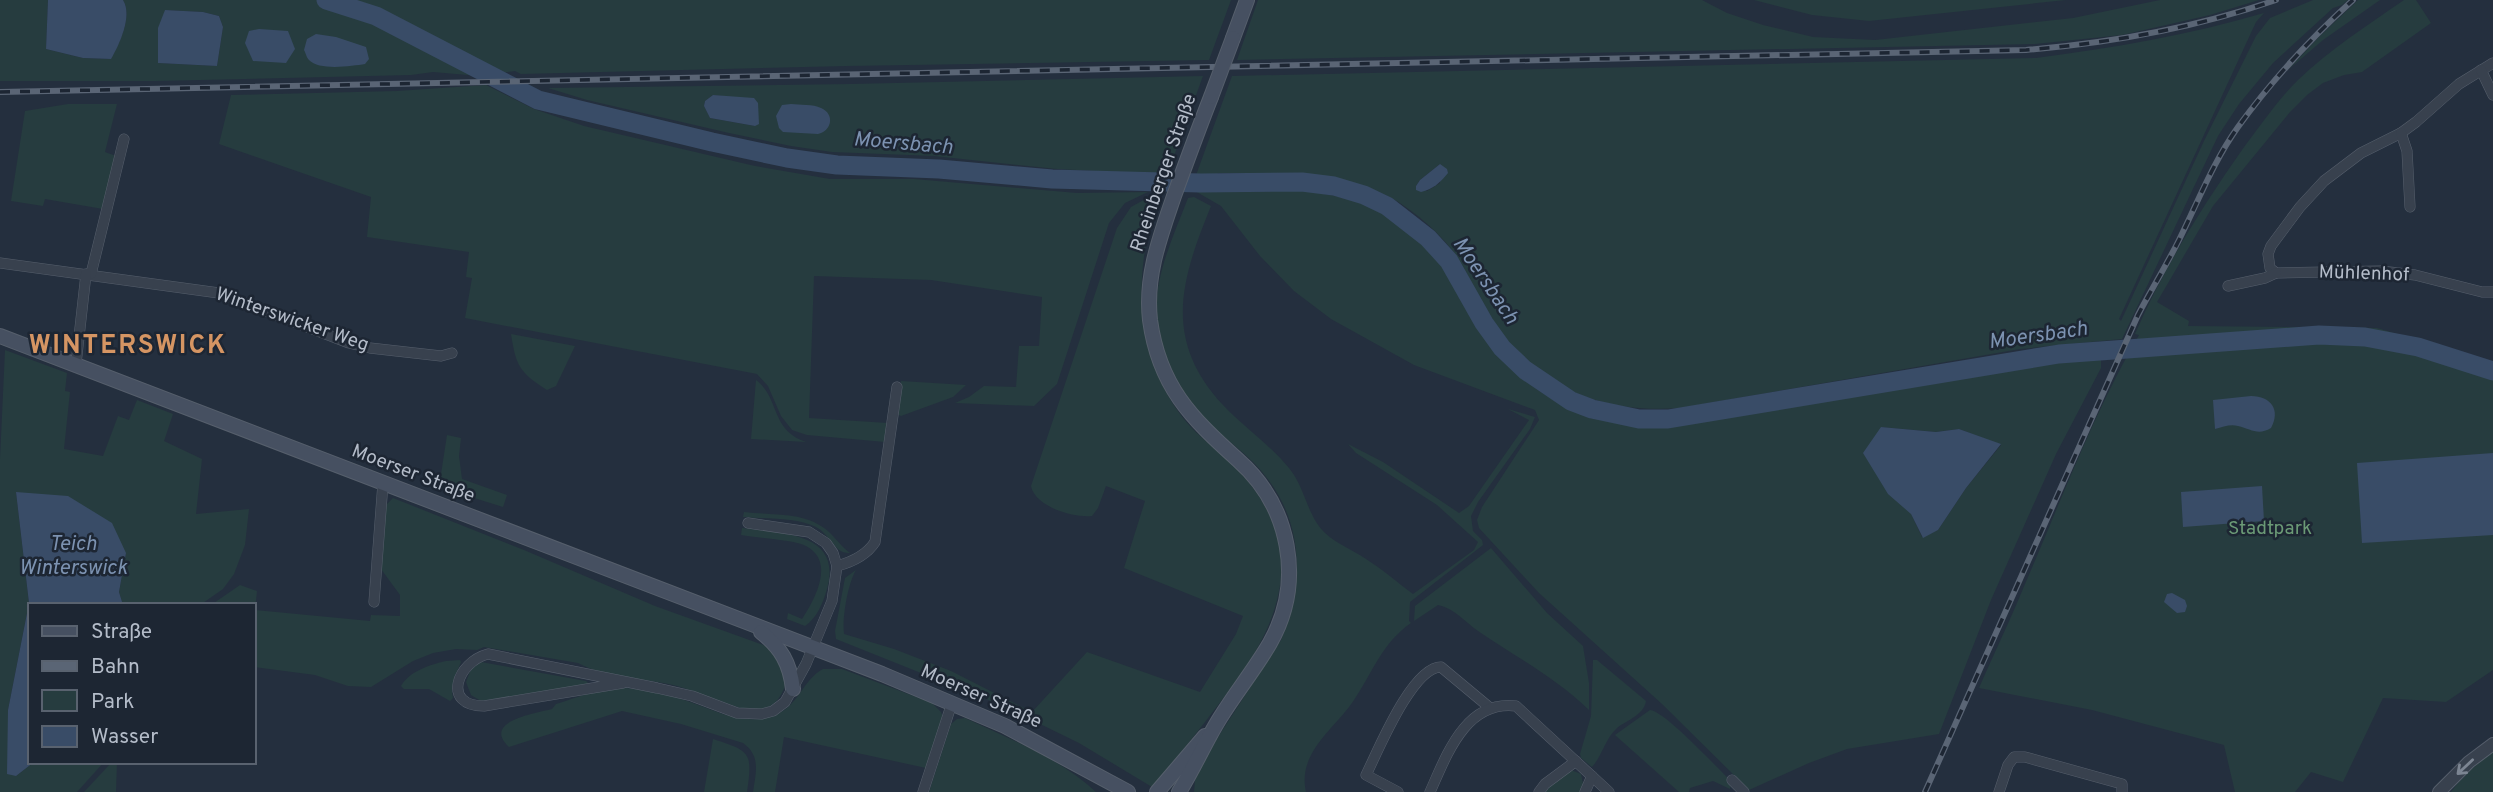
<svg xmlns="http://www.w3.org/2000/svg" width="2493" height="792" viewBox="0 0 2493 792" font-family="Overpass,sans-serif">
	<rect width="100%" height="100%" fill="#242f3e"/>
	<!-- green -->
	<g fill="#263c3f" fill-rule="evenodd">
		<path d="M0 0H48L46 49 83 58 110 59C119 45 133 16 123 0H1231L1209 60 847 66 521 74 515 71 479 76 433 72 411 75 156 81H0ZM165 10 203 12 219 16 223 27 217 66 159 63Z"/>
		<polygon points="1258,0 1702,0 1727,13 1763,25 1813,37 1875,40 2073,18 2160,0 2259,0 2210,15 2122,35 2035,44 1237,60"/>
		<polygon points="1754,0 2066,0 1869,21 1812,15"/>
		<path d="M2313 0H2348L2342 5 2333 8 2273 63 2239 104 2218 136 2122 339 2020 349 1680 408C1595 414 1529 384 1484 309 1475 292 1468 273 1457 257 1443 236 1417 213 1395 200 1340 170 1279 173 1219 173L1208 178H1195L1232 76 2036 58C2113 48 2189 35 2264 13L2256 22 2119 319 2121 321 2204 141 2256 36 2270 18ZM1440 164V183L1427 191 1416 186 1420 180Z"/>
		<polygon points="2358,0 2380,0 2323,40 2288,70 2318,38"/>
		<path d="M2404 0H2416L2431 23 2362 72 2344 75 2323 83 2307 95 2290 112 2213 206 2157 302 2189 321 2188 326 2377 328 2493 362V670L2446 702 2383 698 2343 782 2311 772 2295 792H2235L2224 745 2092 710 1979 688C1994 653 2011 619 2025 584 2061 501 2093 414 2139 335L2135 334C2163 269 2202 207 2242 150 2260 126 2277 101 2298 80 2330 49 2368 25 2404 0Z"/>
		<path d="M1203 76 1166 178 1153 174 1057 169 934 156 832 152 791 146 729 133 587 100 548 88 851 84ZM713 95 722 96 755 126 710 118 704 106 705 101Z"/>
		<polygon points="486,85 534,109 584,126 755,166 830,179 914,179 1077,193 1148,192 1125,203 1109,223 1057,384 1034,406 955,403 969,397 984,386 1016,387 1019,346 1039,346 1042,297 931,280 814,276 809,418 888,423 885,442 807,435 792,430 781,416 768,386 757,374 465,318 472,278 466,277 469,252 367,237 371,197 219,144 231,95 397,91"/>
		<polygon points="68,104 117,104 105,152 116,156 103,209 45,199 43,206 11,201 25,111"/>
		<path d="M1280 189C1321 192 1362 197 1397 222 1416 236 1436 256 1448 276 1456 288 1461 302 1469 314 1514 387 1575 426 1661 427L2101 355V368L2056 454 1991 600 1939 734 1847 749 1809 763 1749 790 1662 704 1539 593 1479 528 1477 520 1482 507 1539 420 1535 410 1414 365 1331 319 1294 291 1260 256 1221 206 1195 191ZM1881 427 1936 432 1959 429 2001 445 1966 488 1938 530 1922 537 1911 514Z"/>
		<path d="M1149 197H1159C1132 270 1134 355 1183 418 1200 440 1224 453 1241 473 1308 548 1283 620 1228 692 1213 712 1198 731 1182 751 1173 763 1164 778 1152 787L1079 743 1001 705 836 639 835 631 845 578 856 570C848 583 842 618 844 634L894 649 951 671 1032 712 1087 652 1200 692 1236 634 1243 616 1124 568 1145 501 1106 486 1098 508 1092 516C1074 518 1035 507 1031 486L1117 228 1131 207Z"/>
		<path d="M1194 197 1211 206C1181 280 1162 339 1223 405 1244 427 1269 444 1289 468 1305 487 1307 516 1325 533 1337 544 1353 550 1366 559 1382 569 1397 582 1413 594L1474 550 1478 542 1437 505 1356 453 1348 444 1383 462 1459 513 1469 506 1529 420 1508 409 1535 417 1530 429 1478 502 1471 516 1473 531 1482 540 1483 545 1410 602 1409 621 1411 623C1382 643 1373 672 1354 700 1335 729 1297 752 1306 792H1194L1195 780 1207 754 1281 640C1307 577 1303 512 1253 462 1236 445 1214 431 1198 412 1175 388 1162 353 1157 321 1152 280 1174 235 1188 198Z"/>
		<path d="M511 334 575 346 556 386 547 390C519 372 516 366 511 334Z"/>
		<polygon points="5,350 67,373 65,391 70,392 64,449 103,456 118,416 129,420 137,400 173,414 164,441 202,459 196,514 249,509 245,545 234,574 223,589 200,605 123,605 119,592 126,553 16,492 29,603 8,710 16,776 34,762 104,762 77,792 0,792 0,459"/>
		<path d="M756 380C780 398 770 430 806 442L751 439Z"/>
		<polygon points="901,381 966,385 953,397 901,416 897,414"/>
		<polygon points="447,435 461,438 459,456 462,479 507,495 503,507 439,487"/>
		<path d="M393 498 524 550 655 606 772 648 787 680C783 694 776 707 760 710 746 712 732 705 718 700 705 696 691 690 677 686 645 678 608 679 578 663L484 647 477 650 456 649 433 653 413 661 371 687 348 686 315 675 254 667V605H211L240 585 257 591 255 610 370 621 371 615 400 616V595L381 569 384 514 387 504Z"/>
		<path d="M744 512C768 515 801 512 821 526 833 533 839 545 850 553 834 554 830 534 816 527 795 517 766 519 743 517Z"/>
		<path d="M742 528C781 533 843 532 827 589 823 603 817 618 805 626L787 619 788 613 802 619C816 598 835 561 806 546 795 540 757 538 741 535Z"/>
		<path d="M1491 548 1547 613 1583 646 1589 683V710C1556 678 1516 657 1478 631 1464 621 1455 609 1438 605L1414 621 1415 606Z"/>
		<path d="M1593 660H1597L1646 701C1644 715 1627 720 1617 728 1605 739 1602 756 1592 767L1581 758 1580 754 1591 716Z"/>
		<path d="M446 661 460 660 461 662C456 675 450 683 453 698L450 701 429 689H404L401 686C410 671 429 665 446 661Z"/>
		<polygon points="481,662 586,681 588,683 587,685 481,701 471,695 466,682 471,669"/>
		<path d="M823 669H842L932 703 941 712 944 720 926 768 784 737 775 792H753C756 772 761 756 743 743L681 724 622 711 509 747C481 721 537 713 552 709L556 704C577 698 603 686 625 688 642 689 662 693 678 698 708 707 742 727 773 716 799 707 802 680 823 669Z"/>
		<path d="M1650 710C1666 712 1716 767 1731 781L1730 789 1713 781 1690 788 1689 792H1679L1615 735Z"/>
		<path d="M965 718C1009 739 1060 758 1096 792H929L951 724 957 719Z"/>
		<path d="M713 739C750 751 753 752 747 792H704Z"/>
		<polygon points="2493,752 2493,792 2451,792 2464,775"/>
		<polygon points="112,762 117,762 116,792 84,792"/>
		<polygon points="1571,770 1581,774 1583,784 1580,792 1542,792"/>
	</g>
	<!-- water -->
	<g fill="#394c67">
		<path d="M48 0H123C133 16 119 45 111 59L83 58 46 49Z"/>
		<polygon points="165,10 203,12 219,16 223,27 217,66 158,63 158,28"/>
		<polygon points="259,29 288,31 295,49 286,63 253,61 245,43 249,31"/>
		<path d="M316 34 336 37 366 47 369 59 365 64C352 66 319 71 309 60 306 57 306 53 304 50L307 39Z"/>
		<polygon points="713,95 754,98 758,103 759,124 755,126 710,118 704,106 705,101"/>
		<path d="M791 104C800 105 813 104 821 108 835 114 832 131 818 134L783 132 779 128 776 116 782 105Z"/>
		<path d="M1440 164 1447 169 1448 173C1440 183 1433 189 1421 192L1416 190V186L1420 180Z"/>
		<path d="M2251 396C2271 396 2281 410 2271 428 2258 436 2251 429 2238 426 2230 424 2223 427 2215 429L2213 400Z"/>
		<polygon points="1881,427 1936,432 1959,429 2001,444 1966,488 1938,530 1923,538 1911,514 1888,494 1863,453"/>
		<polygon points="2493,453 2493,535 2362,543 2357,463"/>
		<polygon points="2262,486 2264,521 2183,527 2181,492"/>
		<polygon points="16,492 68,496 112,523 126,553 119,592 123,605 30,605 30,762 34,762 16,776 7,774 8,710 29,603"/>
		<polygon points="2172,593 2185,600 2187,606 2185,612 2177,613 2164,602 2167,594"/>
	</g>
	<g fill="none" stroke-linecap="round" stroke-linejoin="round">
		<!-- river -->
		<polyline stroke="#394c67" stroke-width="19" points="326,0 376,16 538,100 712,142 787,158 837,165 939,169 1052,179 1200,183 1302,182 1334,186 1364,195 1387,206 1428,238 1449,261 1484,323 1502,348 1525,370 1571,401 1592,409 1639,419 1668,419 2059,354 2319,335 2365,337 2418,347 2493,371"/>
		<!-- minor casing -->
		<g stroke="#565f6c" stroke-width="11">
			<g id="minor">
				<polyline points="2493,63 2459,84 2416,122 2401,133 2361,153 2324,181 2300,207 2271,246 2268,254 2270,268 2276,273 2381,271 2415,275 2482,292 2493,292"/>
				<polyline points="2481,70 2493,95"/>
				<polyline points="2401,133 2407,151 2410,207"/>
				<polyline points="0,263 219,293 349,343 370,348 441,356 452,353"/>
				<polyline points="91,274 124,139"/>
				<polyline points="2228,286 2265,278 2276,273"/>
				<polyline points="76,364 86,274"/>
				<path d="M837 566C852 562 866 556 875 542L897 387"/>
				<polyline points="374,602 383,483"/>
				<path d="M623 683 484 706C441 706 457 662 488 654L657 688 692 696 737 713 762 714 773 711 785 702 806 664 832 601 837 566 833 553 826 543 809 532 748 523"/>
				<polyline points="1732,780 1744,792"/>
				<polyline points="923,792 952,703"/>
				<path d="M1398 792 1366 775C1378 751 1412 667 1441 667L1489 707"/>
				<path d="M1430 792C1447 754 1466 700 1516 706L1609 792"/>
				<polyline points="1539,792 1545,784 1576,761"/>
				<polyline points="1585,792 1592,776"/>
				<polyline points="1999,792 2008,765 2014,757 2025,757 2122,784 2122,792"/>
			</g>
		</g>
		<!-- tertiary casing -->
		<g stroke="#565f6c" stroke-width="14">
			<polyline id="tertiary" points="2439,792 2469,762 2493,744"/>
		</g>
		<!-- secondary casing -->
		<g stroke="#565f6c" stroke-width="16">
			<g id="secondary">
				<polyline points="1233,38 1247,0"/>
				<polyline points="0,336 882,674 1005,726 1128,792"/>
				<path d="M761 632C781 648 790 663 793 689"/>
				<polyline points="1157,792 1205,736"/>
				<path d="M1179 792C1194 768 1205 742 1220 718 1236 692 1255 669 1270 643 1305 581 1290 506 1238 460 1191 418 1159 386 1150 320 1145 276 1160 237 1174 196 1186 163 1198 130 1211 97"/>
			</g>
		</g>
		<!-- minor -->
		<use href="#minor" stroke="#38414e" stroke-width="10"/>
		<!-- tertiary -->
		<use href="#tertiary" stroke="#38414e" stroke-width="12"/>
		<!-- secondary -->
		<use href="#secondary" stroke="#465061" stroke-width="14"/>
		<!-- rail casing -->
		<g stroke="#5a6575" stroke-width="6">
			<g id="rail">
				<path d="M0 92 2026 50C2111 43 2195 28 2276 0"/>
				<path d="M1925 792 2138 315C2151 290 2166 266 2179 240 2198 202 2213 162 2238 127 2272 80 2311 38 2353 0"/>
			</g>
		</g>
		<!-- rail -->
		<use href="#rail" stroke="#1d2633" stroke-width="3.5" stroke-dasharray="10" stroke-linecap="butt"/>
		<!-- secondary-bridge casing -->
		<g stroke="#565f6c" stroke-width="16" stroke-linecap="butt">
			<polyline id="secondary-bridge" points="1211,97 1233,38"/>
		</g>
		<!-- secondary-bridge -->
		<use href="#secondary-bridge" stroke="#465061" stroke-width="14"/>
	</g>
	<!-- one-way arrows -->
	<defs><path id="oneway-shaft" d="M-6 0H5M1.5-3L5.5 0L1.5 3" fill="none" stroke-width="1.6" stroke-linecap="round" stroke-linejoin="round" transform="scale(1.75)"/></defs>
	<use stroke="#7c8592" href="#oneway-shaft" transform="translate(2465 767) rotate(137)"/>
	<g text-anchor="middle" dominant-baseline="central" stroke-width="5" stroke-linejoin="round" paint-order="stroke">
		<!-- street labels -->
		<g font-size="19" fill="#b4bcc9" stroke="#1d2633">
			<text transform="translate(1164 173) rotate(-71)">Rheinberger Straße</text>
			<text transform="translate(2364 274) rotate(2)">Mühlenhof</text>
			<text transform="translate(292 320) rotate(19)">Winterswicker Weg</text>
			<text transform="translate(413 474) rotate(21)">Moerser Straße</text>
			<text transform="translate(981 697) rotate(24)">Moerser Straße</text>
		</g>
		<!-- park labels -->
		<g font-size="19" fill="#6b9a76" stroke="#1d2633">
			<text x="2270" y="529">Stadtpark</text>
		</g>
		<!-- water labels -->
		<g font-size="21" font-style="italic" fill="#7c92b1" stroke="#1d2633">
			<text transform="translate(903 144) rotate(5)">Moersbach</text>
			<text transform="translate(1485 281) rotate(56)">Moersbach</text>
			<text transform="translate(2038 336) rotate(-8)">Moersbach</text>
			<text x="73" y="544">Teich<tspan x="73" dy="24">Winterswick</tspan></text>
		</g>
		<!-- district labels -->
		<g font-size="26" font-weight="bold" letter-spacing="2" fill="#d59563" stroke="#1d2633">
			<text x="128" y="346">WINTERSWICK</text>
		</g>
	</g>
	<!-- legend -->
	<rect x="28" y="603" width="228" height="161" fill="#1d2633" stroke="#59626f" stroke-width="2"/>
	<rect x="42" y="626" width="35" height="10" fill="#465061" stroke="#59626f" stroke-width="2"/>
	<text x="91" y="638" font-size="21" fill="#b4bcc9">Straße</text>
	<rect x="42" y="661" width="35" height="10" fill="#5a6575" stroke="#59626f" stroke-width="2"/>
	<text x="91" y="673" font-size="21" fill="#b4bcc9">Bahn</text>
	<rect x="42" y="690" width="35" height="21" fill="#263c3f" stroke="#59626f" stroke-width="2"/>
	<text x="91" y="708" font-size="21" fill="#b4bcc9">Park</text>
	<rect x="42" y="726" width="35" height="21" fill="#394c67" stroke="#59626f" stroke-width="2"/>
	<text x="91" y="743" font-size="21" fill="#b4bcc9">Wasser</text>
</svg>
